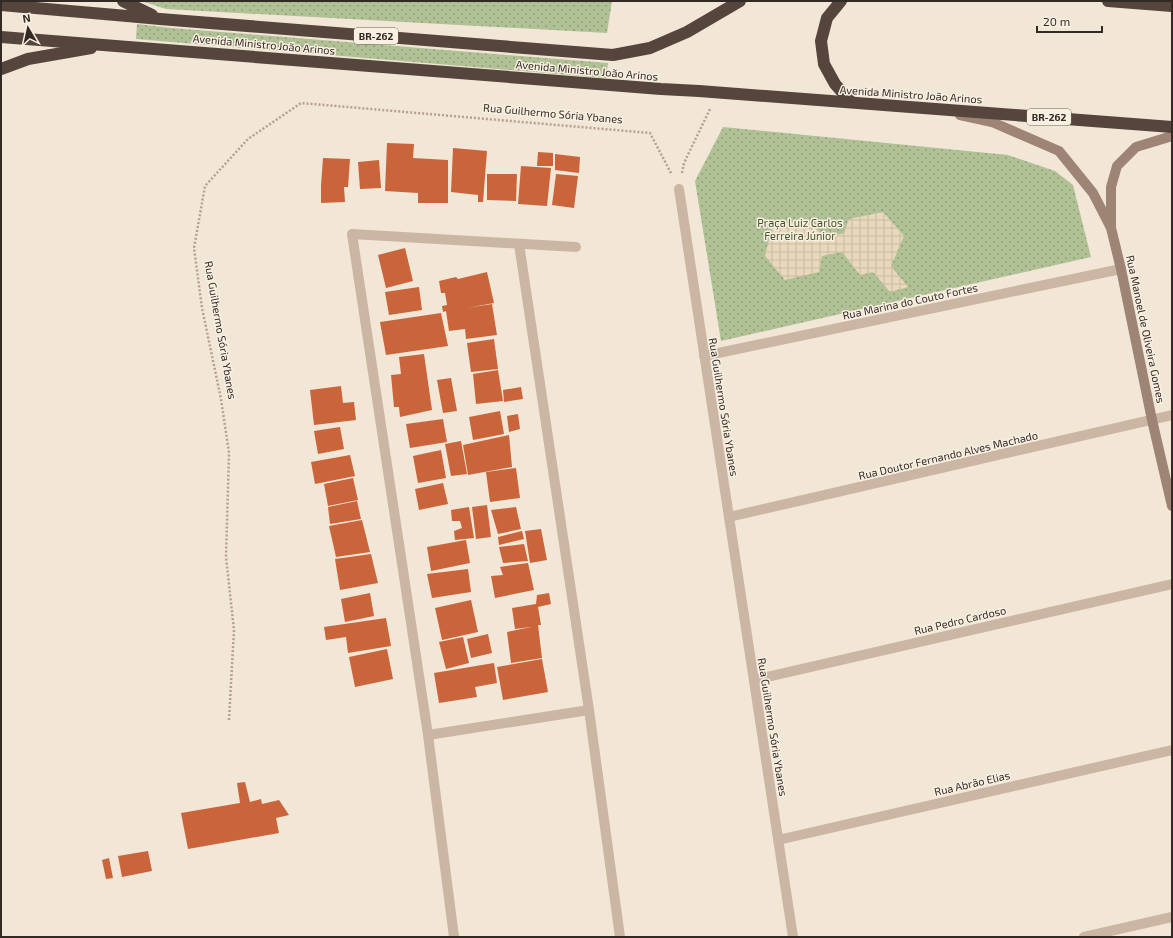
<svg xmlns="http://www.w3.org/2000/svg" width="1173" height="938" viewBox="0 0 1173 938" font-family="'Exo 2',sans-serif">
	<defs>
		<pattern id="green-dots" width="8" height="8" patternUnits="userSpaceOnUse"><rect width="8" height="8" fill="#b1c196"/><path d="M2 2h.1M6 6h.1" fill="none" stroke="#919d7a" stroke-width="1.8" stroke-linecap="round"/></pattern>
		<pattern id="plaza-grid" width="8" height="8" patternUnits="userSpaceOnUse"><rect width="8" height="8" fill="#ead8bc"/><path d="M0 4h8M4 0v8" fill="none" stroke="#c9baa1"/></pattern>
	</defs>
	<rect width="100%" height="100%" fill="#f2e6d6"/>
	<!-- green -->
	<g fill="url(#green-dots)">
		<polygon points="141,1 612,1 607,33 166,9"/>
		<polygon points="137,24 172,28 608,63 606,78 136,39"/>
		<polygon points="723,127 1008,155 1055,171 1073,185 1091,257 721,341 695,181"/>
	</g>
	<!-- plaza -->
	<polygon fill="url(#plaza-grid)" points="883,212 904,236 891,266 908,287 890,292 873,272 860,275 842,252 822,256 819,272 785,280 765,256 772,227 805,219 826,238 844,233 849,219"/>
	<!-- building -->
	<g fill="#ca643b">
		<polygon points="387,143 414,144 413,158 448,160 448,203 418,203 418,193 385,191"/>
		<polygon points="453,148 487,151 483,202 478,202 478,195 451,192"/>
		<polygon points="538,152 553,153 553,166 537,166"/>
		<polygon points="555,154 580,157 579,173 555,170"/>
		<polygon points="323,158 350,159 348,187 344,187 345,202 321,203 321,185"/>
		<polygon points="379,160 381,188 360,189 358,162"/>
		<polygon points="521,166 551,168 547,206 518,204"/>
		<polygon points="487,174 517,174 516,201 487,200"/>
		<polygon points="556,174 578,176 574,208 552,205"/>
		<polygon points="405,248 413,281 386,288 378,255"/>
		<polygon points="487,272 494,303 467,308 492,304 497,335 466,339 465,329 449,331 446,311 443,312 442,306 447,305 445,293 441,293 439,281 456,277 458,279"/>
		<polygon points="419,287 422,310 389,315 385,292"/>
		<polygon points="441,313 448,346 386,355 380,322"/>
		<polygon points="494,339 498,369 471,372 467,343"/>
		<polygon points="424,354 432,410 400,417 399,407 394,407 391,375 401,374 399,357"/>
		<polygon points="498,370 503,401 476,404 473,374"/>
		<polygon points="451,378 457,411 443,413 437,380"/>
		<polygon points="341,386 343,403 354,402 356,420 314,425 310,390"/>
		<polygon points="521,387 523,399 504,402 503,390"/>
		<polygon points="500,411 504,434 473,440 469,417"/>
		<polygon points="518,414 520,429 509,432 507,416"/>
		<polygon points="443,419 447,442 410,448 406,424"/>
		<polygon points="340,427 344,449 318,454 314,431"/>
		<polygon points="509,435 512,467 468,475 463,445"/>
		<polygon points="461,441 467,474 451,476 445,444"/>
		<polygon points="441,450 446,478 418,483 413,456"/>
		<polygon points="350,455 355,476 315,484 311,462"/>
		<polygon points="516,468 520,498 490,502 486,472"/>
		<polygon points="353,478 358,500 328,506 324,484"/>
		<polygon points="443,483 448,504 419,510 415,489"/>
		<polygon points="357,501 361,519 330,524 328,507"/>
		<polygon points="487,505 491,537 476,539 472,507"/>
		<polygon points="469,507 474,538 455,540 454,531 462,528 460,521 452,521 451,510"/>
		<polygon points="516,507 521,529 498,534 491,510"/>
		<polygon points="362,520 370,552 336,557 329,526"/>
		<polygon points="541,529 547,560 530,563 525,531"/>
		<polygon points="522,531 524,539 499,545 498,537"/>
		<polygon points="466,540 470,563 431,571 427,547"/>
		<polygon points="524,544 528,561 503,563 499,547"/>
		<polygon points="371,554 378,583 340,590 335,559"/>
		<polygon points="528,563 534,590 495,598 491,576 503,575 500,567"/>
		<polygon points="468,569 471,592 432,598 427,574"/>
		<polygon points="370,593 374,616 345,622 341,599"/>
		<polygon points="549,593 551,604 538,607 541,625 538,625 542,658 511,663 507,632 531,627 515,629 512,608 536,604 537,595"/>
		<polygon points="471,600 478,632 442,640 435,608"/>
		<polygon points="386,618 391,646 348,653 346,637 326,640 324,627"/>
		<polygon points="488,634 492,653 471,658 467,639"/>
		<polygon points="463,637 469,663 446,669 439,642"/>
		<polygon points="387,649 393,679 355,687 349,657"/>
		<polygon points="542,659 548,692 503,700 497,667"/>
		<polygon points="494,663 497,683 475,687 477,697 439,703 434,673"/>
		<polygon points="245,782 250,802 261,799 262,804 279,800 289,815 276,818 279,833 188,849 181,813 240,803 237,783"/>
		<polygon points="148,851 152,871 122,877 118,856"/>
		<polygon points="109,858 113,878 106,879 102,860"/>
	</g>
	<g fill="none" stroke-linecap="round" stroke-linejoin="round">
		<!-- path -->
		<g stroke="#b5a08d" stroke-width="2.5" stroke-dasharray="2 2" stroke-linecap="butt">
			<polyline points="682,173 684,163 710,109"/>
			<polyline points="229,720 234,630 226,557 229,453 221,399 202,308 194,248 205,186 248,139 301,103 650,133 672,175"/>
		</g>
		<!-- street -->
		<g stroke="#cab6a2" stroke-width="10">
			<polyline points="679,189 793,937"/>
			<polyline points="519,244 589,710 620,937"/>
			<polyline points="704,356 1121,269"/>
			<polyline points="729,517 1172,415"/>
			<polyline points="754,680 1172,584"/>
			<polyline points="428,735 589,710"/>
			<polyline points="778,840 1172,750"/>
			<polyline points="454,937 428,735 352,234 576,247"/>
			<polyline points="1084,937 1172,917"/>
		</g>
		<!-- secondary -->
		<g stroke="#9d8474" stroke-width="10">
			<polyline points="960,115 992,122 1059,151 1093,193 1111,228 1121,269 1152,420 1172,506"/>
			<polyline points="1111,226 1111,187 1117,166 1136,147 1172,136"/>
		</g>
		<!-- highway -->
		<g stroke="#55453c" stroke-width="12">
			<polyline points="123,1 152,15"/>
			<polyline points="841,1 827,18 821,41 824,64 835,84 851,102"/>
			<polyline points="1108,1 1172,6"/>
			<polyline points="1,5 127,16 160,19 613,55 650,48 687,32 740,1"/>
			<polyline points="1,37 661,89 699,91 1172,127"/>
			<polyline points="1,69 28,59 91,48"/>
		</g>
	</g>
	<g text-anchor="middle" dominant-baseline="central" stroke-width="3" stroke-linejoin="round" paint-order="stroke">
		<!-- shield labels -->
		<g fill="#f9f0e2" stroke="#6f655e" stroke-width="1">
			<rect x="354" y="28" width="44" height="16" rx="3"/>
			<rect x="1027" y="109" width="44" height="16" rx="3"/>
		</g>
		<g font-size="10" font-weight="bold" fill="#342a25">
			<text x="376" y="36">BR-262</text>
			<text x="1049" y="117">BR-262</text>
		</g>
		<!-- street labels -->
		<g font-size="11" fill="#342a25" stroke="#f9f0e2">
			<text transform="translate(264 44) rotate(5)">Avenida Ministro João Arinos</text>
			<text transform="translate(587 70) rotate(5)">Avenida Ministro João Arinos</text>
			<text transform="translate(911 94) rotate(4)">Avenida Ministro João Arinos</text>
			<text transform="translate(553 113) rotate(5)">Rua Guilhermo Sória Ybanes</text>
			<text transform="translate(910 301) rotate(-12)">Rua Marina do Couto Fortes</text>
			<text transform="translate(1146 329) rotate(78)">Rua Manoel de Oliveira Gomes</text>
			<text transform="translate(221 330) rotate(80)">Rua Guilhermo Sória Ybanes</text>
			<text transform="translate(724 407) rotate(81)">Rua Guilhermo Sória Ybanes</text>
			<text transform="translate(948 455) rotate(-13)">Rua Doutor Fernando Alves Machado</text>
			<text transform="translate(960 620) rotate(-13)">Rua Pedro Cardoso</text>
			<text transform="translate(773 727) rotate(81)">Rua Guilhermo Sória Ybanes</text>
			<text transform="translate(972 783) rotate(-13)">Rua Abrão Elias</text>
		</g>
		<!-- park labels -->
		<g font-size="11" fill="#425328" stroke="#f9f0e2">
			<text x="800" y="222">Praça Luiz Carlos<tspan x="800" dy="13">Ferreira Júnior</tspan></text>
		</g>
	</g>
	<!-- border -->
	<rect width="1173" height="938" fill="none" stroke="#342a25" stroke-width="4"/>
	<!-- north arrow -->
	<g transform="translate(28 28) rotate(351)" stroke="#f9f0e2" stroke-width="3" paint-order="stroke">
	<path d="M0-3L7 15L0 10L-7 15Z" fill="#342a25"/>
	<text y="-6" font-size="11" font-weight="bold" text-anchor="middle" fill="#342a25">N</text>
	</g>
	<!-- scale -->
	<path d="M1037 26v6h65v-6" fill="none" stroke="#342a25" stroke-width="2"/>
	<text x="1043" y="26" font-size="12" fill="#342a25" stroke="#f9f0e2" stroke-width="3" paint-order="stroke">20 m</text>
</svg>
